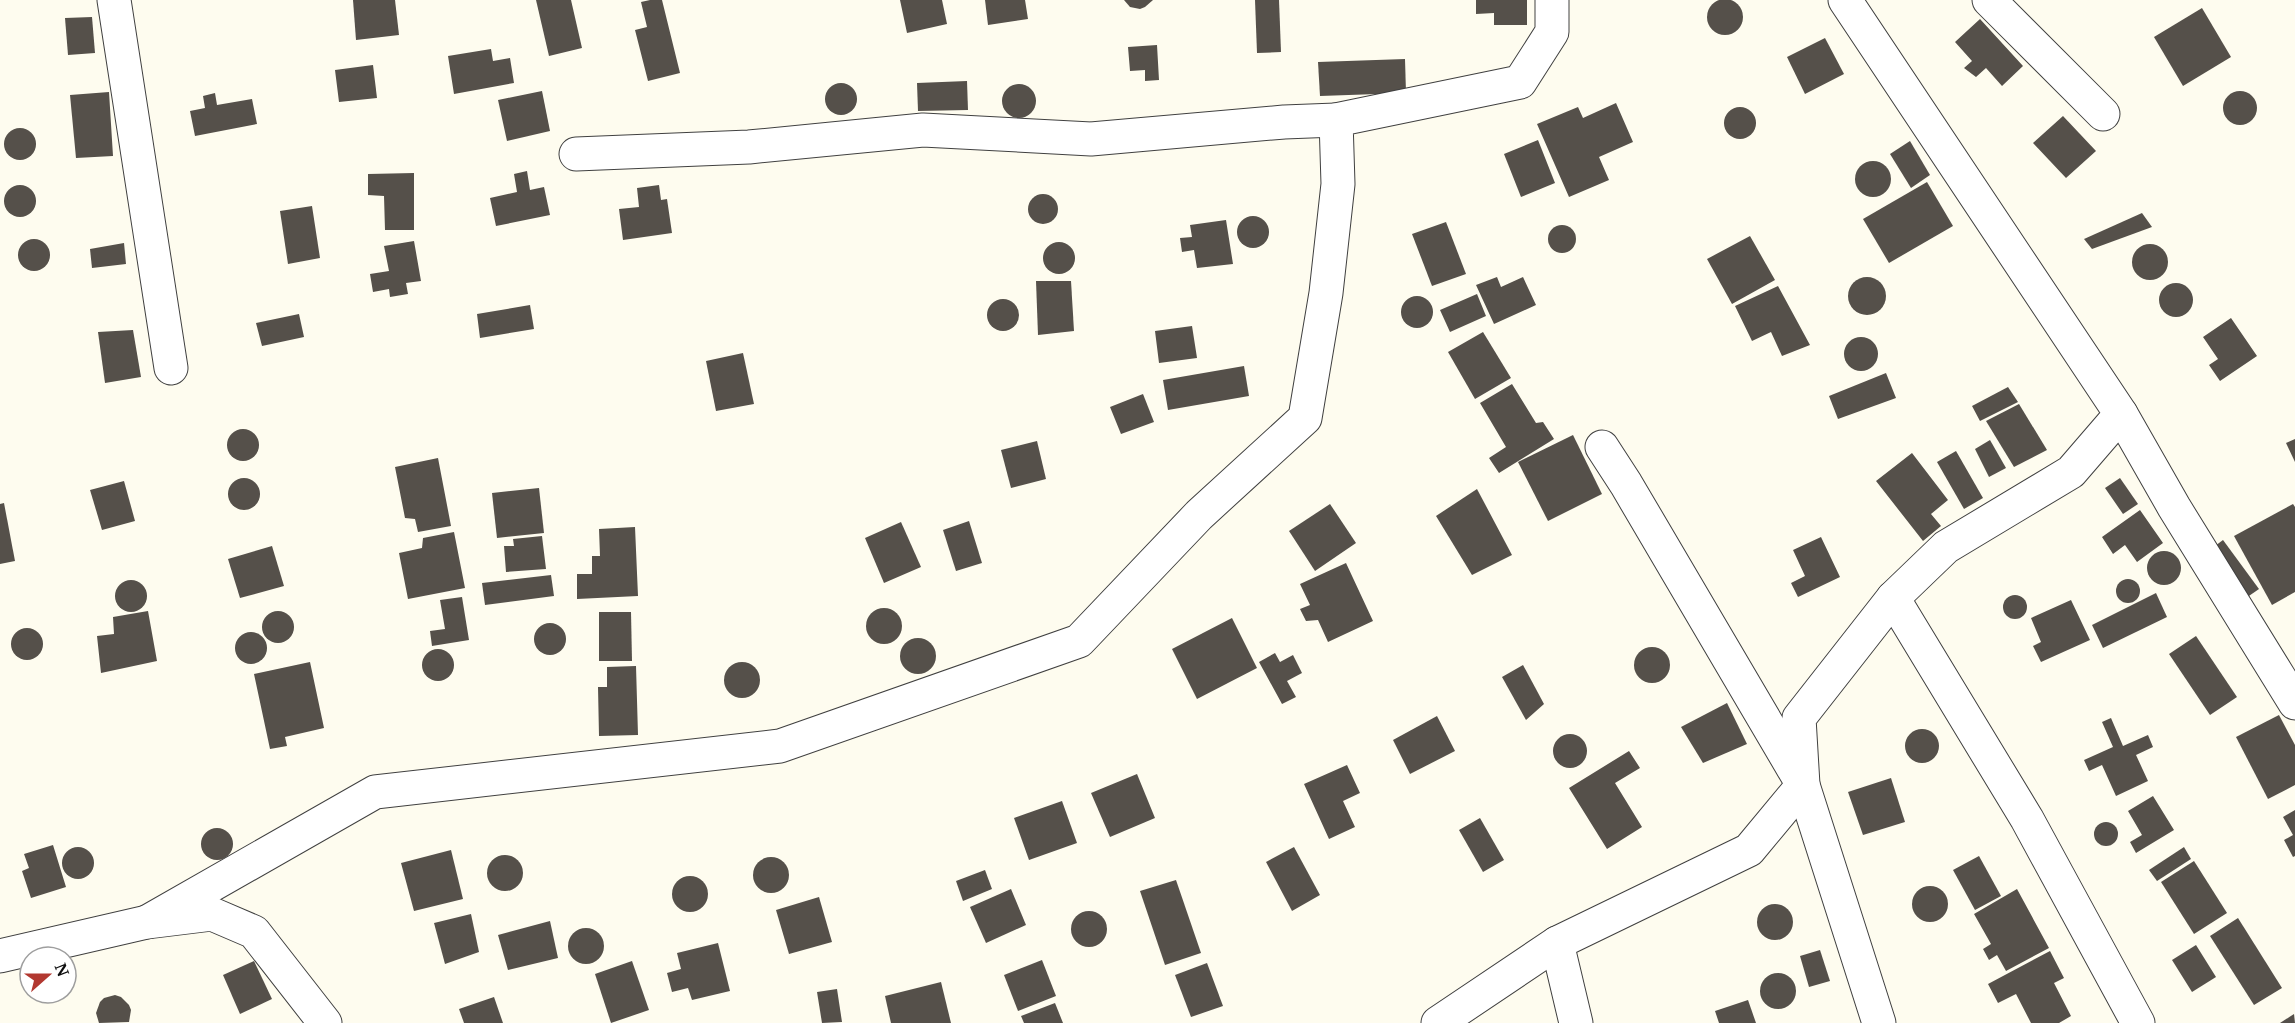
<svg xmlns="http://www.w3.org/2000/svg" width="2295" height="1023" viewBox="0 0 2295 1023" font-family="'Noto Serif',serif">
	<rect width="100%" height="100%" fill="#fefcef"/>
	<!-- building -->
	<g fill="#55504a">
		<circle cx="1725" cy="17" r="18"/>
		<polygon points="353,0 395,0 399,35 356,40"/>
		<polygon points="536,0 571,0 582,48 549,56"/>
		<polygon points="650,0 662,0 680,73 648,81 635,30 647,27 641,2"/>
		<polygon points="900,0 942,0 947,24 907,33"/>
		<polygon points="985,0 1025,0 1028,19 988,25"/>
		<polygon points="1124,0 1153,0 1145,7 1140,9 1130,7"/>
		<polygon points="1255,0 1279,0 1281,52 1257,53"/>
		<polygon points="1476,0 1527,0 1527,25 1494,25 1494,13 1476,14"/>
		<polygon points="2202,8 2231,57 2183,86 2154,37"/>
		<polygon points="92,17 95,53 68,55 65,18"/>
		<polygon points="1980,19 2023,66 2002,86 1986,68 1976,77 1964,68 1972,61 1955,42"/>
		<polygon points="1825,38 1844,74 1805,94 1787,57"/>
		<polygon points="1157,45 1159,80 1145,81 1145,70 1130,71 1128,47"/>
		<polygon points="491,49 493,61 510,58 514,83 454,94 448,56"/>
		<polygon points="1405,59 1406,93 1320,96 1318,62"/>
		<polygon points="373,65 377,98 339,102 335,70"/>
		<polygon points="967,81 968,110 918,111 917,83"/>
		<circle cx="841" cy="99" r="16"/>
		<circle cx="1019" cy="101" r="17"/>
		<circle cx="2240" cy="108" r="17"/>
		<polygon points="542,91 550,131 507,141 498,100"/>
		<polygon points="109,92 113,156 76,158 70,95"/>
		<polygon points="215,93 217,105 252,99 257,124 195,136 190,111 205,108 203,96"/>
		<polygon points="1616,103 1633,142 1599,157 1609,180 1569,197 1537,124 1578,107 1583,118"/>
		<circle cx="1740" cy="123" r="16"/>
		<polygon points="2063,116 2096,151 2066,178 2033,143"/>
		<circle cx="20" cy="144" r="16"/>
		<polygon points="1538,140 1555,183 1521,197 1504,154"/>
		<polygon points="1910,141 1930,175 1911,188 1890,154"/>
		<circle cx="1873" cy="179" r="18"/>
		<polygon points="527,171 530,190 544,187 550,215 496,226 490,198 517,192 514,174"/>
		<polygon points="414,173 414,230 385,230 384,196 368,195 368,174"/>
		<polygon points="1927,182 1953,226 1889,263 1863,219"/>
		<polygon points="659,185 661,200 667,199 672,233 623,240 619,209 639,207 637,188"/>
		<circle cx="20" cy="201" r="16"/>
		<circle cx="1043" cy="209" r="15"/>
		<polygon points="312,206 320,258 288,264 280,211"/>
		<polygon points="2142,213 2152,227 2092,249 2084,239"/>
		<circle cx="1253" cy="232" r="16"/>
		<polygon points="1226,220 1233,264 1197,268 1194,250 1182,252 1180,238 1192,237 1190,225"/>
		<polygon points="1446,222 1466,274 1432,286 1412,234"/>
		<circle cx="1562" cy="239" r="14"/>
		<polygon points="1750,236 1775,280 1732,304 1707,259"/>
		<circle cx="34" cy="255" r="16"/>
		<polygon points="414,241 421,281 406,283 408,294 390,297 389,289 373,292 370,274 389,271 384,246"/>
		<circle cx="1059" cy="258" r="16"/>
		<polygon points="124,243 126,264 92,268 90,249"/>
		<circle cx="2150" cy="262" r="18"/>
		<circle cx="1867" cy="296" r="19"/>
		<polygon points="1497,277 1501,287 1523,277 1536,305 1494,324 1476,285"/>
		<polygon points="1036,281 1071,281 1074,331 1038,335"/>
		<circle cx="2176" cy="300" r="17"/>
		<polygon points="1778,286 1810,345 1782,356 1771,332 1752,341 1735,306"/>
		<polygon points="1477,294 1486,316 1450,332 1440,310"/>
		<circle cx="1417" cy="312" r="16"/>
		<circle cx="1003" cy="315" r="16"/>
		<polygon points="530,305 534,329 480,338 477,314"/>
		<polygon points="299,314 304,337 262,346 256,323"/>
		<polygon points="2231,318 2257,356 2220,381 2209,365 2218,359 2203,337"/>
		<polygon points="1192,326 1197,358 1159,363 1155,331"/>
		<polygon points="133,330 141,377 105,383 98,332"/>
		<polygon points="1483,332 1511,378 1475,399 1448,352"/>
		<circle cx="1861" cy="354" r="17"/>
		<polygon points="743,353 754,404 716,411 706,361"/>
		<polygon points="1244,366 1249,396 1168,410 1163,380"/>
		<polygon points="1886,373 1896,398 1838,419 1829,396"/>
		<polygon points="1512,384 1536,423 1543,422 1554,439 1499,473 1489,458 1506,447 1480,403"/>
		<polygon points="2008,387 2018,402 1980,421 1972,406"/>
		<polygon points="1143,394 1154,422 1121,434 1110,407"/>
		<polygon points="2019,404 2047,450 2014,467 1986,421"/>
		<circle cx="243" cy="445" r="16"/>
		<polygon points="1573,435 1602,494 1548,521 1518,462"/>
		<polygon points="2295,439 2295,462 2286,443"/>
		<polygon points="1990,440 2006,468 1989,477 1975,449"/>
		<polygon points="1037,441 1046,479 1011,488 1001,450"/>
		<polygon points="1956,451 1983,498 1964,509 1937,462"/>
		<polygon points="1912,453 1948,500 1931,514 1941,526 1923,541 1876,481"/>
		<polygon points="438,458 451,526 418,532 415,519 405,518 395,467"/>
		<polygon points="2120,478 2138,504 2123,514 2105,488"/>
		<circle cx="244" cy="494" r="16"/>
		<polygon points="124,481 135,521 102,530 90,490"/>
		<polygon points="539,488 544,533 497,538 492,493"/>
		<polygon points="1477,489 1512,555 1472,575 1436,516"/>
		<polygon points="4,503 15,561 0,564 0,504"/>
		<polygon points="1330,504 1356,543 1315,571 1289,531"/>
		<polygon points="2293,504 2295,507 2295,592 2272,605 2234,536"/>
		<polygon points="2140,510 2163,543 2137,562 2125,545 2113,554 2102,537"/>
		<polygon points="969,521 982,563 956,571 943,530"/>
		<polygon points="901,522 921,567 884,583 865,538"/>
		<polygon points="635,527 638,596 577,599 577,574 592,574 592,556 600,556 599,529"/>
		<polygon points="454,532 465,588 408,599 399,553 422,548 423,538"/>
		<polygon points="542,536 546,569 506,572 504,546 514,546 513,539"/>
		<polygon points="1821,537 1840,577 1798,597 1791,583 1805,576 1793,550"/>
		<polygon points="2223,540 2259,589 2246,598 2211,549"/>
		<polygon points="272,546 284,586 240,598 228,559"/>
		<circle cx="2164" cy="568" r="17"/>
		<polygon points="1346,563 1373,621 1328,642 1318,620 1306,621 1300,609 1310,605 1300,584"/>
		<polygon points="551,575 554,596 485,605 482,583"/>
		<circle cx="2128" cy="591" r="12"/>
		<circle cx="131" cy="596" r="16"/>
		<polygon points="2156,593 2167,617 2103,648 2092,625"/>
		<circle cx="2015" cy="607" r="12"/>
		<polygon points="462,597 469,640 432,646 430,631 445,629 440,600"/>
		<polygon points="2071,600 2090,640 2041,662 2033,646 2041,642 2031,618"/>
		<circle cx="884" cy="626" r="18"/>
		<polygon points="148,611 157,661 101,673 97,636 114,634 113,617"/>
		<circle cx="278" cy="627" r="16"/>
		<polygon points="599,612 631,612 632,661 599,661"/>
		<polygon points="1232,618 1257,668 1197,699 1172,649"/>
		<circle cx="550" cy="639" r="16"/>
		<circle cx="27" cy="644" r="16"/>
		<circle cx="251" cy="648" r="16"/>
		<polygon points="2196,636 2237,697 2210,715 2169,654"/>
		<circle cx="918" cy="656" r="18"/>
		<circle cx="1652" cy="665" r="18"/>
		<circle cx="438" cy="665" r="16"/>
		<polygon points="1275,653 1280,662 1293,655 1302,673 1287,681 1296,697 1282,704 1259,662"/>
		<polygon points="310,662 324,728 285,737 287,746 270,749 254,674"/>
		<circle cx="742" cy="680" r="18"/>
		<polygon points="1523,665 1544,704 1526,720 1502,677"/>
		<polygon points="636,666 638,735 599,736 598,687 607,687 607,667"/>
		<polygon points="1727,703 1747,744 1703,763 1681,727"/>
		<polygon points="2279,715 2295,745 2295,785 2268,799 2236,737"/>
		<polygon points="1437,716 1455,751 1410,774 1393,740"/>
		<polygon points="2111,718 2123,746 2148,735 2153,747 2136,755 2148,781 2116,796 2102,765 2089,771 2084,760 2113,747 2102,722"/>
		<circle cx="1922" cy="746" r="17"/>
		<circle cx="1570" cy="751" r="17"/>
		<polygon points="1629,751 1640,768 1615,783 1642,827 1607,849 1569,788"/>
		<polygon points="1347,765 1360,793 1343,801 1355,827 1329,839 1304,784"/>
		<polygon points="1137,774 1155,818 1110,837 1091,793"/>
		<polygon points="1891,778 1905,822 1863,835 1848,792"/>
		<polygon points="2153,796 2174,830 2136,853 2130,842 2142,835 2128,811"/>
		<polygon points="1062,801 1077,843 1029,860 1014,818"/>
		<polygon points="2295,810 2295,856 2293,857 2284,840 2293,835 2283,817"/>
		<polygon points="1480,818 1504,860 1483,872 1459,830"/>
		<circle cx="2106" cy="834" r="12"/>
		<circle cx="217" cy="844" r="16"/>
		<polygon points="53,845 66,887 31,898 22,871 29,868 24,854"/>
		<polygon points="1294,847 1320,895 1292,911 1266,862"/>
		<polygon points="2184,847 2191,859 2157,881 2149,870"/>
		<circle cx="78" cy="863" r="16"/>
		<polygon points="451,850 463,899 414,911 401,863"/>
		<circle cx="505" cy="873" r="18"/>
		<polygon points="1979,856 2001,896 1975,910 1953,870"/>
		<circle cx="771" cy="875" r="18"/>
		<polygon points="2194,861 2227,913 2194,934 2161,882"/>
		<polygon points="985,870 992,889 963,901 956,881"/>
		<circle cx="690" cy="894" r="18"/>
		<polygon points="1176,880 1201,953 1165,965 1140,891"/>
		<circle cx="1930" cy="904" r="18"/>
		<polygon points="1011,889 1026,925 986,943 970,907"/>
		<polygon points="2017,889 2049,948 2006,971 1997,955 1989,960 1983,949 1991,944 1974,914"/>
		<polygon points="819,897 832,942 789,954 776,910"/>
		<circle cx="1775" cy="922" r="18"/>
		<circle cx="1089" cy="929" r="18"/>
		<polygon points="471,914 479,952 445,964 434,923"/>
		<polygon points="2238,918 2282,988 2254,1005 2210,936"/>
		<polygon points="550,921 558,958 508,970 498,935"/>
		<circle cx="586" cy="946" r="18"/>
		<polygon points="718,943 730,991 692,1000 688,988 672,992 667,973 681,969 677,953"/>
		<polygon points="2196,945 2216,977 2192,992 2172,960"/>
		<polygon points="1820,950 1830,981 1809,987 1800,956"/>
		<polygon points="2050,951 2064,978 2054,983 2071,1016 2059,1023 2031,1023 2016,994 1998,1003 1988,984"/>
		<polygon points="1042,960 1056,996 1018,1011 1004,975"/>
		<polygon points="254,961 272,999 240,1014 223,975"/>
		<polygon points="632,961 649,1010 611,1023 595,974"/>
		<polygon points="1207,963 1223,1006 1191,1017 1175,975"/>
		<circle cx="1778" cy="991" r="18"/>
		<polygon points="941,982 951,1023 891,1023 885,996"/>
		<polygon points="837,989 842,1022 822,1023 817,992"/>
		<polygon points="115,995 121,997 129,1005 131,1010 129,1022 99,1023 96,1013 100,1002 104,998"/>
		<polygon points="494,997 503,1023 464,1023 459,1009"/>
		<polygon points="1748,1000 1756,1023 1719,1023 1715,1011"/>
		<polygon points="1055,1003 1063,1023 1024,1023 1021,1016"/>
		<polygon points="2294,1014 2295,1023 2280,1023"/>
	</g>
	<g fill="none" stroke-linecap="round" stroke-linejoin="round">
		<!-- minor casing -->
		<g stroke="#404040" stroke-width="35">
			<g id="minor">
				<polyline points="114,0 171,368"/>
				<polyline points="1989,0 2103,114"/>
				<polyline points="576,154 749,147 923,130 1091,139 1284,122 1336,120"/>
				<polyline points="2121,414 2174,507 2295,703"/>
				<polyline points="1602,447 1626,484 1803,785 1879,1023"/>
				<polyline points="1893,598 2027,819 2138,1023"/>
				<polyline points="147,922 375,792 780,746 1079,641 1199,515 1305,418 1326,293 1338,184 1336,120 1520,82 1552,32 1552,0"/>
				<polyline points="0,956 147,922 212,914 254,932 325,1023"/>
				<polyline points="1438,1023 1557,943"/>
				<polyline points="1576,1023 1557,943 1749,850 1803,785 1799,718 1893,598 1946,547 2071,472 2121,414 1845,0"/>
			</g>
		</g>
		<!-- minor -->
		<use href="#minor" stroke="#fff" stroke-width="33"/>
	</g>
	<!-- north arrow -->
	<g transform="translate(48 975) rotate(69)"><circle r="28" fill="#ffffff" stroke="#9e9e9e" stroke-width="1.5"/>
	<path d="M0-4.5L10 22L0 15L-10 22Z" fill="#b23830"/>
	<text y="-9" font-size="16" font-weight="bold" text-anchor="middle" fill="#0d0d0d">N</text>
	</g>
</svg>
